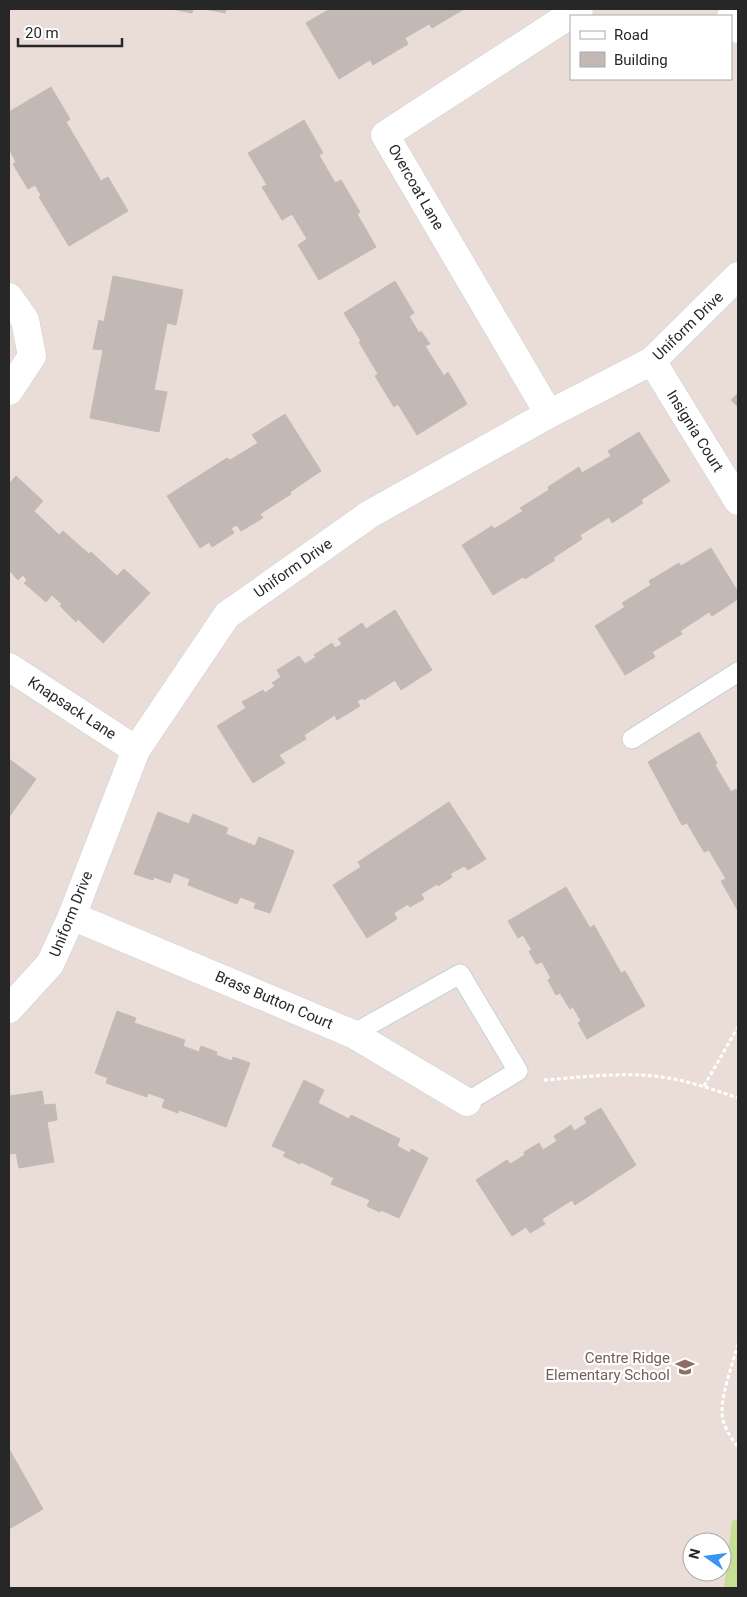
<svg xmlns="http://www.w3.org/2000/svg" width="747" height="1597" viewBox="0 0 747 1597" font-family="Roboto,sans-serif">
	<rect width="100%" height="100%" fill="#eaddd8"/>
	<!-- green -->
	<polygon fill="#c5e095" points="738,1519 738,1588 724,1588 732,1521"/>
	<!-- building -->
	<g fill="#c2b9b4" stroke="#c5b9b3">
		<polygon points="172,9 193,9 192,13"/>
		<polygon points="205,9 226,9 225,13"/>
		<polygon points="330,9 341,9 342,11 346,9 464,9 432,28 429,24 405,38 408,44 373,65 370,60 339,79 306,23"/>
		<polygon points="51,87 70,119 66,122 101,181 108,177 128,211 69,246 39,197 41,195 35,185 28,189 13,164 16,162 9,149 9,112"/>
		<polygon points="304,120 323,153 319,155 335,183 341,180 360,212 357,214 376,247 319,280 298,245 307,239 292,214 282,220 262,187 267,185 248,153"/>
		<polygon points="113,276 183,290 176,325 167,323 154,390 167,392 159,432 90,418 103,350 93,349 99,320 104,322"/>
		<polygon points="395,281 414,313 409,316 419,333 421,331 430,344 425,346 444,376 448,372 467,404 417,435 398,404 394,407 375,376 378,374 359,342 361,341 344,313"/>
		<polygon points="738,393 738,407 731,400"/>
		<polygon points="285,414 321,471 290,492 291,494 260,514 263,518 241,531 237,525 231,528 234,533 212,547 209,542 200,548 167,496 227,458 230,460 258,443 252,435"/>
		<polygon points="639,432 670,481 641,500 643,503 612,523 609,517 580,535 582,539 553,558 555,560 525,579 523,577 493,595 462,545 492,526 494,529 523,511 520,508 549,490 548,487 579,467 582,473 611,456 608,451"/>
		<polygon points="16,476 43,501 34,511 59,535 63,531 89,554 91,552 117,576 124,569 150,593 103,643 78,619 76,622 60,606 62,604 52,595 46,602 24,583 27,580 23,575 18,580 9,570 9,484"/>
		<polygon points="711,548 738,592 738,599 712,616 709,612 680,631 682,634 652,652 655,657 625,675 595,626 625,607 622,603 651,585 649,581 679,563 681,566"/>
		<polygon points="395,610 432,670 401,690 395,680 364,700 363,698 357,701 360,706 337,720 335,715 304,735 306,739 279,755 285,763 253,783 217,726 246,708 242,702 263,690 265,693 275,686 272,683 281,677 277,670 299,656 305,664 316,657 314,655 332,643 335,648 342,644 338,639 362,623 366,629"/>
		<polygon points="699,732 717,763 715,765 731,792 736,789 738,793 738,911 721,881 726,879 709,850 704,852 687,823 682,825 648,762"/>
		<polygon points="9,759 36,779 9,817"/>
		<polygon points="449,802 486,859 468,870 464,866 450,874 452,877 438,886 437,884 421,894 424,899 410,907 408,904 394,913 397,919 367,938 333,885 361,867 358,862"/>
		<polygon points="158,812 189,824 193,814 228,828 226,834 255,846 259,837 294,851 270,913 254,908 256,903 240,897 237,904 188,885 190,879 174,873 170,883 154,877 153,880 134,874"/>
		<polygon points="566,887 590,928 594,925 621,973 625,971 645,1006 587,1039 578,1023 581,1021 573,1007 570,1009 560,993 556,995 548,980 551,978 542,962 536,964 529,951 532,950 523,935 518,938 508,921"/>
		<polygon points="117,1011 136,1018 134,1023 185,1040 183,1046 199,1052 201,1046 217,1052 216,1055 232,1061 233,1057 250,1063 226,1127 179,1110 178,1113 162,1107 165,1099 148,1093 147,1097 106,1083 108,1078 95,1073"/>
		<polygon points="304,1080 324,1090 318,1103 349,1119 351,1115 400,1139 397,1146 410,1153 411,1149 428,1158 399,1218 381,1210 380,1212 367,1206 370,1200 331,1184 334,1178 301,1162 300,1164 283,1156 286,1152 272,1146"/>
		<polygon points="9,1090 10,1096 42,1091 44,1105 55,1104 57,1120 47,1122 54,1162 19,1168 16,1153 9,1154"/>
		<polygon points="601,1108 636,1165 575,1205 572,1200 542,1219 545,1224 530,1233 526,1227 512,1236 476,1180 507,1160 510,1164 525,1155 524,1152 539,1143 543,1150 557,1141 554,1136 571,1125 574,1131 587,1123 584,1118"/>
		<polygon points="9,1449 43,1509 9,1529"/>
	</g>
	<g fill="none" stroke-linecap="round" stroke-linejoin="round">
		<!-- service casing -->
		<g stroke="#c7d0d9" stroke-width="21">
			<g id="service">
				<polyline points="632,739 738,672"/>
				<polyline points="353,1034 460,974 518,1071 467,1102"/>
			</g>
		</g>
		<!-- minor casing -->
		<g stroke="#c7d0d9" stroke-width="29">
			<g id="minor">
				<polyline points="731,16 738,29"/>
				<polyline points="9,297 25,320 32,356 9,391"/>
				<polyline points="652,361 738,501"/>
				<polyline points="549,414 385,135 579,9"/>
				<polyline points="9,667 136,750"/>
				<polyline points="72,916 353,1034 467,1102"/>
				<polyline points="9,1009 50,964 72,916 136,750 227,615 370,514 549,414 652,361 738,276"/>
			</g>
		</g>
		<!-- path -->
		<g stroke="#fff" stroke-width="3" stroke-dasharray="4 2.5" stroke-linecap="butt">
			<path d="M544 1080C585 1077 628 1071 668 1078 692 1082 715 1090 738 1098"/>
			<polyline points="704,1086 738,1027"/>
			<path d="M738 1344C733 1363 718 1402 723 1420 726 1431 732 1439 738 1447"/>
		</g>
		<!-- service -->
		<use href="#service" stroke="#fff" stroke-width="19"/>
		<!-- minor -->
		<use href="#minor" stroke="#fff" stroke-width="28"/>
	</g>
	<!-- icons -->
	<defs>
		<g id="school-bare" transform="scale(1.5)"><path d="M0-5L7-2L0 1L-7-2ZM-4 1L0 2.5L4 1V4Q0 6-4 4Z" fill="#8d6e63" stroke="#fff" stroke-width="2.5" paint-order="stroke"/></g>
	</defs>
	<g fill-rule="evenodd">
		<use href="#school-bare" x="685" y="1367"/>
	</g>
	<g text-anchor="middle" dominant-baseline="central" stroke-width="4.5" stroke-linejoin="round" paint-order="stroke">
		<!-- street labels -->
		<g font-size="15" fill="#272727" stroke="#fff">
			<text transform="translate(416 187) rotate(60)">Overcoat Lane</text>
			<text transform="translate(688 326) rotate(-44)">Uniform Drive</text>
			<text transform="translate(695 431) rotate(58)">Insignia Court</text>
			<text transform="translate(293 568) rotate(-35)">Uniform Drive</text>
			<text transform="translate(72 708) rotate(33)">Knapsack Lane</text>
			<text transform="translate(71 914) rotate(-68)">Uniform Drive</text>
			<text transform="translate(274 1000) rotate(23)">Brass Button Court</text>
		</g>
		<!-- education labels -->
		<g font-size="15" fill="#785e54" stroke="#fff" text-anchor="end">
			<text x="670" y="1358">Centre Ridge<tspan x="670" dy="17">Elementary School</tspan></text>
		</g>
	</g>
	<!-- border -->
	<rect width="747" height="1597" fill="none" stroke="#272727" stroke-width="20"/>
	<!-- legend -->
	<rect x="570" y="15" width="162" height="65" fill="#ffffff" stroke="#a9a9a9"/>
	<rect x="580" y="31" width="25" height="8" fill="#ffffff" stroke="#a9a9a9"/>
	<text x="614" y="40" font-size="15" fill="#272727">Road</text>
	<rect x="580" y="52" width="25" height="15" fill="#c2b9b4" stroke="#a9a9a9"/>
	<text x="614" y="65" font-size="15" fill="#272727">Building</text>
	<!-- north arrow -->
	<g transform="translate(707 1557) rotate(284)"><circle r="24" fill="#ffffff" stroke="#a9a9a9"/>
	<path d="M0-4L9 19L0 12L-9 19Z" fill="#3a94f6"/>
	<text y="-8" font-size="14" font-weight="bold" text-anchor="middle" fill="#272727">N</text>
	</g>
	<!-- scale -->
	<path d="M18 38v8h104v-8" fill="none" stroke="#272727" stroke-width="2.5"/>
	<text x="25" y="38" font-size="15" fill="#272727" stroke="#ffffff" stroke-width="4" paint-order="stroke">20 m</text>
</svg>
